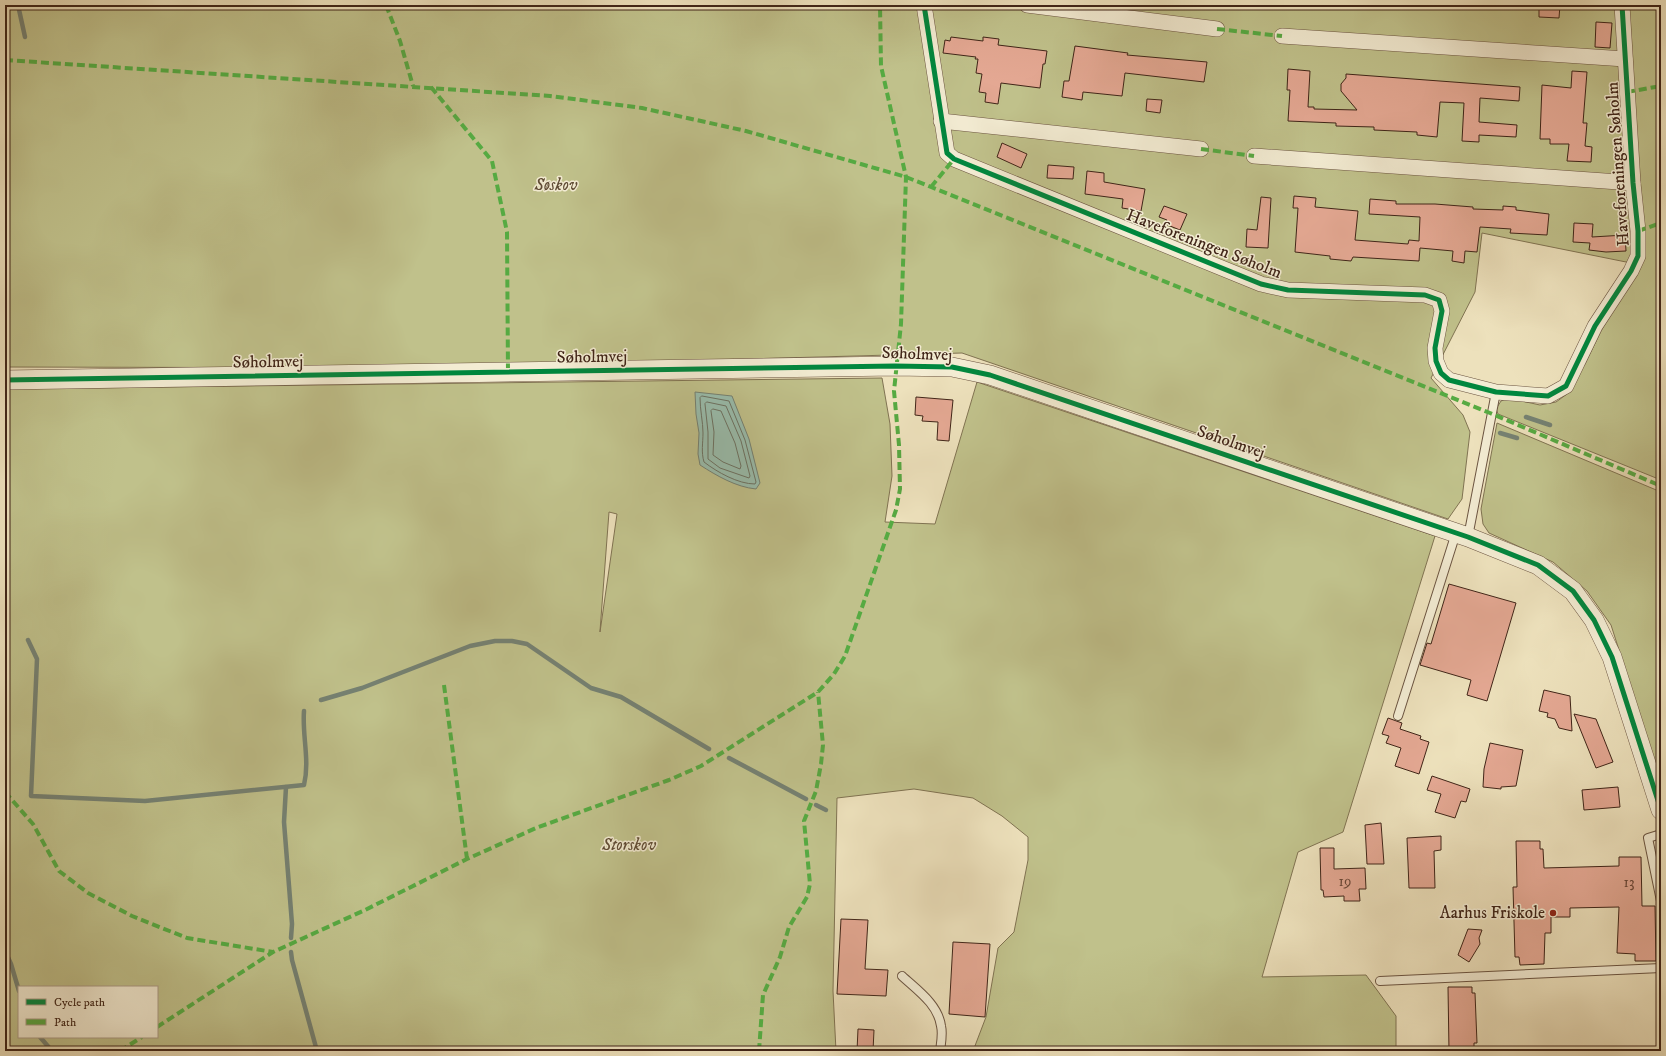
<svg xmlns="http://www.w3.org/2000/svg" width="1666" height="1056" viewBox="0 0 1666 1056" font-family="'IM FELL DW Pica',serif">
	<rect width="100%" height="100%" fill="#ede1bc"/>
	<filter id="stains"><feTurbulence type="fractalNoise" baseFrequency=".005" numOctaves="4"/><feColorMatrix values="0 0 0 0 .2 0 0 0 0 .09 0 0 0 0 .02 0 0 0 .5 -.17"/></filter>
	<radialGradient id="worn" r=".72"><stop offset=".6" stop-color="#630" stop-opacity="0"/><stop offset="1" stop-color="#630" stop-opacity=".3"/></radialGradient>
	<!-- green -->
	<g fill="#c0c18b" stroke="#807352" fill-rule="evenodd">
		<polygon points="5,5 1661,5 1661,480 1498,414 1496,409 1501,401 1508,398 1540,405 1556,402 1567,394 1585,364 1602,329 1641,265 1482,233 1475,292 1431,378 1463,415 1470,432 1462,499 1448,519 962,353 424,368 5,367"/>
		<path d="M882 378 890 424 892 476 885 522 935 524 977 382 1435 536 1343 832 1298 852 1262 977 1366 975 1396 1016V1051H973L986 1017 998 948 1014 932 1028 860V837L1002 816 973 798 914 789 837 798 833 991 836 1051H5V389ZM609 512 617 514 600 632V631ZM19 987H157V1037H19Z"/>
		<polygon points="1497,423 1661,492 1661,781 1611,625 1587,591 1553,562 1489,533 1483,524 1481,509"/>
	</g>
	<!-- water -->
	<path fill="#99beae" stroke="#758172" d="M695 392 732 396 749 439 760 483 756 489C736 487 717 476 700 465L698 454 699 433 696 414Z"/>
	<g fill="none" stroke-linecap="round" stroke-linejoin="round">
		<!-- shore -->
		<g stroke="#6c7263" stroke-width="1">
			<path d="M702 396 729 401 745 440 756 482 755 484C738 484 717 472 704 462 701 452 703 443 703 433 703 422 700 410 700 398Z"/>
			<polygon points="707,402 726,406 741,441 750,476 749,478 720,468 708,459 708,432 705,404"/>
			<polygon points="713,409 721,411 735,443 741,466 740,469 723,462 713,455 714,432 711,411"/>
		</g>
		<!-- stream -->
		<g stroke="#758172" stroke-width="4.5">
			<polyline points="18,5 25,37"/>
			<polyline points="1526,417 1550,425"/>
			<polyline points="1500,433 1517,438"/>
			<path d="M28 640 37 659 31 796 145 801 304 785C310 760 302 736 304 711"/>
			<polyline points="321,700 362,688 470,646 495,641 512,641 527,644 591,688 621,697 709,749"/>
			<polyline points="729,758 806,799"/>
			<polyline points="286,787 284,822 292,924 291,938"/>
			<polyline points="816,805 826,810"/>
			<polyline points="5,951 11,964 19,991"/>
			<polyline points="291,952 292,960 317,1051"/>
			<polyline points="40,1037 52,1051"/>
		</g>
	</g>
	<!-- building -->
	<g fill="#e4a893" stroke="#402518">
		<polygon points="1539,5 1560,5 1559,18 1539,17"/>
		<polygon points="1596,22 1612,23 1610,48 1595,47"/>
		<polygon points="951,37 983,41 983,37 999,39 998,45 1047,51 1045,64 1043,64 1040,88 1001,83 998,104 985,102 986,93 979,92 982,74 976,73 978,59 975,59 976,57 943,53 945,40 950,41"/>
		<polygon points="1075,46 1128,53 1127,55 1207,62 1204,82 1125,73 1122,96 1083,92 1082,100 1062,97 1064,81 1069,81"/>
		<polygon points="1288,69 1310,71 1308,107 1314,107 1314,109 1357,110 1341,91 1341,84 1346,78 1346,74 1520,87 1519,101 1480,98 1479,122 1517,125 1516,137 1479,135 1479,142 1462,141 1464,103 1440,102 1437,137 1417,135 1417,132 1374,130 1374,127 1336,126 1336,123 1288,121 1290,90 1287,90"/>
		<polygon points="1572,71 1587,72 1583,123 1587,123 1585,146 1592,147 1591,162 1567,161 1569,144 1550,144 1550,139 1540,139 1542,85 1571,88"/>
		<polygon points="1147,99 1162,100 1160,113 1146,111"/>
		<polygon points="1002,143 1027,154 1021,168 997,157"/>
		<polygon points="1048,165 1074,167 1073,179 1047,178"/>
		<polygon points="1087,171 1104,173 1104,182 1145,189 1141,211 1122,208 1123,199 1085,194"/>
		<polygon points="1294,196 1316,198 1315,207 1358,211 1355,240 1408,244 1409,240 1419,241 1420,217 1369,214 1370,199 1396,201 1396,204 1435,204 1473,207 1473,209 1503,210 1503,206 1516,207 1516,210 1549,214 1547,235 1510,233 1511,229 1480,227 1477,252 1465,251 1464,263 1452,261 1453,251 1420,248 1419,261 1353,257 1351,261 1330,259 1330,256 1295,252 1298,208 1293,208"/>
		<polygon points="1261,197 1271,198 1268,248 1246,247 1247,229 1257,230"/>
		<polygon points="1164,206 1187,214 1180,230 1165,224 1167,220 1159,217"/>
		<polygon points="1574,223 1593,224 1592,237 1625,235 1626,251 1606,252 1589,250 1590,243 1573,242"/>
		<polygon points="916,397 953,400 949,441 937,440 938,422 922,421 923,416 915,415"/>
		<polygon points="1449,584 1516,603 1487,701 1467,695 1471,680 1420,665 1427,643 1431,644"/>
		<polygon points="1544,690 1570,696 1572,731 1559,728 1555,719 1547,717 1548,713 1539,711"/>
		<polygon points="1574,714 1596,719 1613,762 1596,768"/>
		<polygon points="1388,718 1402,723 1400,729 1421,736 1420,739 1429,742 1419,774 1395,766 1401,748 1386,743 1389,736 1382,734"/>
		<polygon points="1490,743 1523,750 1516,786 1501,787 1501,789 1483,787 1484,769"/>
		<polygon points="1432,776 1470,789 1466,802 1461,801 1455,818 1435,812 1441,794 1427,790"/>
		<polygon points="1618,787 1620,807 1584,810 1582,790"/>
		<polygon points="1381,823 1384,864 1367,864 1365,825"/>
		<polygon points="1441,836 1441,850 1434,851 1435,888 1409,888 1407,838"/>
		<polygon points="1516,841 1540,841 1540,849 1543,849 1544,868 1619,866 1619,857 1641,857 1642,906 1655,906 1656,961 1635,961 1635,954 1617,953 1619,907 1570,908 1570,917 1551,917 1551,933 1545,933 1544,964 1520,965 1519,957 1515,957 1513,887 1517,887"/>
		<polygon points="1320,848 1334,848 1334,869 1365,868 1366,889 1359,889 1360,901 1344,901 1344,896 1324,897 1323,890 1321,890"/>
		<polygon points="841,919 868,920 865,969 888,970 886,996 837,994"/>
		<polygon points="1468,929 1482,930 1479,938 1480,944 1469,962 1458,955"/>
		<polygon points="953,942 990,944 985,1017 949,1014"/>
		<polygon points="1448,987 1472,987 1472,993 1475,993 1477,1043 1474,1043 1474,1051 1449,1051"/>
		<polygon points="858,1029 874,1030 873,1051 857,1051"/>
	</g>
	<g fill="none" stroke-linecap="round" stroke-linejoin="round">
		<!-- service casing -->
		<g stroke="#6b5441" stroke-width="10">
			<g id="service">
				<polyline points="1468,537 1496,392"/>
				<polyline points="1398,716 1456,533"/>
				<polyline points="1661,834 1648,838 1661,901"/>
				<path d="M902 976C917 990 938 1004 941 1026 943 1034 941 1043 940 1051"/>
				<polyline points="1380,981 1661,968"/>
			</g>
		</g>
		<!-- minor casing -->
		<g stroke="#6b5441" stroke-width="16">
			<g id="minor">
				<polyline points="924,5 947,153 954,159 1261,284 1288,290 1425,295 1439,300 1442,311 1435,348 1436,361 1441,373 1449,380 1496,392 1548,396 1566,386 1595,326 1631,271 1638,256 1638,231 1633,183 1622,5"/>
				<polyline points="1027,5 1217,29"/>
				<polyline points="1282,36 1625,59"/>
				<polyline points="941,121 1201,149"/>
				<polyline points="1254,156 1633,183"/>
			</g>
		</g>
		<!-- tertiary casing -->
		<g stroke="#6b5441" stroke-width="20">
			<polyline id="tertiary" points="5,380 895,366 952,367 990,375 1468,537 1538,565 1573,591 1594,620 1612,657 1661,810"/>
		</g>
		<!-- service -->
		<use href="#service" stroke="#f3ecd3" stroke-width="8"/>
		<!-- minor -->
		<use href="#minor" stroke="#f3ecd3" stroke-width="15"/>
		<!-- tertiary -->
		<use href="#tertiary" stroke="#f3ecd3" stroke-width="19"/>
		<!-- quiet -->
		<g stroke="#56aa42" stroke-width="4" stroke-dasharray="8 4" stroke-linecap="butt">
			<polyline points="386,5 400,41 413,86"/>
			<polyline points="1217,29 1282,36"/>
			<polyline points="5,60 550,96 642,108 746,131 906,177 931,187 1490,413 1661,486"/>
			<polyline points="431,87 492,161 507,232 508,373"/>
			<polyline points="1627,92 1661,86"/>
			<polyline points="1201,149 1254,156"/>
			<polyline points="931,187 954,159"/>
			<polyline points="1638,231 1661,223"/>
			<polyline points="444,685 467,859"/>
			<polyline points="5,792 33,824 59,871 88,893 132,916 187,938 273,952"/>
			<polyline points="157,1027 273,952 365,910 467,859 536,828 669,780 701,766 818,692 834,674 845,656 896,510 900,489 899,445 894,391 901,324 906,177 881,66 880,5"/>
			<polyline points="120,1051 142,1037"/>
			<polyline points="759,1051 763,995 780,957 789,927 807,897 810,884 804,821 816,791 821,764 823,745 818,692"/>
		</g>
		<!-- cycleway casing -->
		<g stroke="#f3ecd3" stroke-width="8">
			<g id="cycleway">
				<polyline points="924,5 947,153 954,159 1261,284 1288,290 1425,295 1439,300 1442,311 1435,348 1436,361 1441,373 1449,380 1496,392 1548,396 1566,386 1595,326 1631,271 1638,256 1638,231 1633,183 1622,5"/>
				<polyline points="5,380 895,366 952,367 990,375 1468,537 1538,565 1573,591 1594,620 1612,657 1661,810"/>
			</g>
		</g>
		<!-- cycleway -->
		<use href="#cycleway" stroke="#00873e" stroke-width="5"/>
	</g>
	<!-- markers -->
	<circle fill="#8f2418" stroke="#f3ecd3" stroke-width="1.5" cx="1553" cy="913" r="4"/>
	<g text-anchor="middle" dominant-baseline="central" stroke-width="3" stroke-linejoin="round" paint-order="stroke">
		<!-- number labels -->
		<g font-size="15" fill="#694637">
			<text x="1345" y="881">19</text>
			<text x="1629" y="882">13</text>
		</g>
		<!-- street labels -->
		<g font-size="17" fill="#402518" stroke="#f3ecd3">
			<text transform="translate(1618 164) rotate(-94)">Haveforeningen Søholm</text>
			<text transform="translate(1204 244) rotate(21)">Haveforeningen Søholm</text>
			<text transform="translate(917 354) rotate(2)">Søholmvej</text>
			<text transform="translate(592 357) rotate(-1)">Søholmvej</text>
			<text transform="translate(268 362) rotate(-1)">Søholmvej</text>
			<text transform="translate(1231 442) rotate(19)">Søholmvej</text>
		</g>
		<!-- park labels -->
		<g font-size="17" font-style="italic" fill="#604c35" stroke="#f3ecd3">
			<text x="556" y="185">Søskov</text>
			<text x="629" y="845">Storskov</text>
		</g>
		<!-- poi labels -->
		<g font-size="17" fill="#402518" stroke="#f3ecd3" text-anchor="end">
			<text x="1545" y="913">Aarhus Friskole</text>
		</g>
	</g>
	<!-- margin -->
	<rect width="1666" height="1056" fill="none" stroke="#ede1bc" stroke-width="20"/>
	<rect x="6" y="6" width="1654" height="1044" fill="none" stroke="#402518" stroke-width="2"/>
	<rect x="10" y="10" width="1646" height="1036" fill="none" stroke="#402518"/>
	<!-- legend -->
	<rect x="18" y="986" width="140" height="52" fill="#f3ecd3" stroke="#ab9c88"/>
	<rect x="26" y="999" width="20" height="6" fill="#00873e" stroke="#ab9c88"/>
	<text x="54" y="1006" font-size="12" fill="#402518">Cycle path</text>
	<rect x="26" y="1019" width="20" height="6" fill="#56aa42" stroke="#ab9c88"/>
	<text x="54" y="1026" font-size="12" fill="#402518">Path</text>
	<rect width="100%" height="100%" filter="url(#stains)"/>
	<rect width="100%" height="100%" fill="url(#worn)"/>
</svg>
